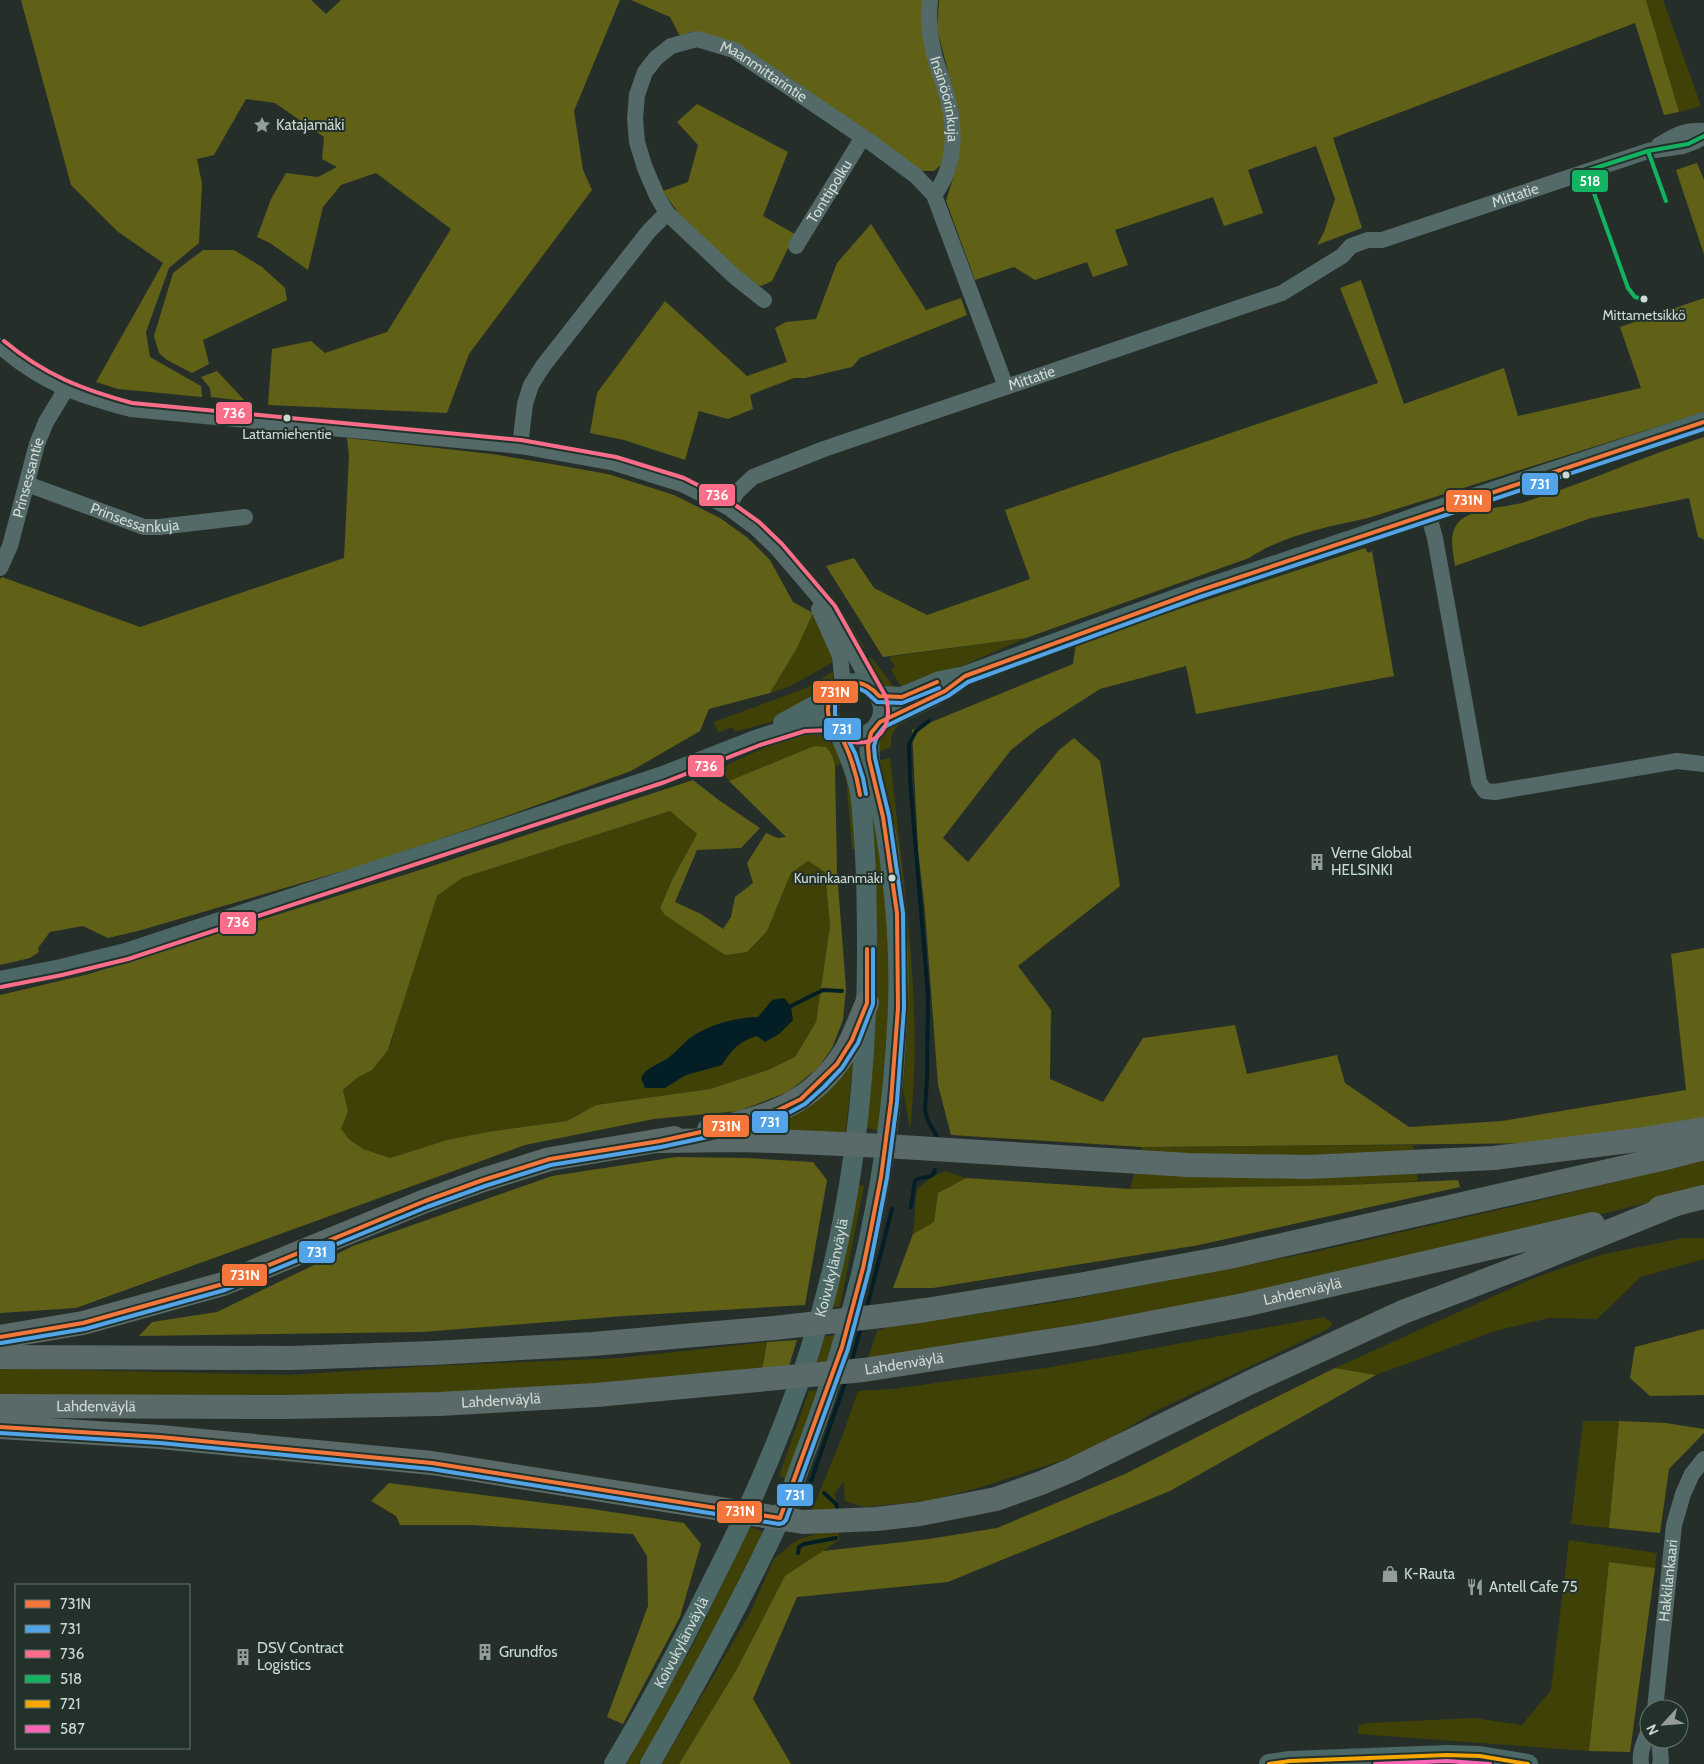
<svg xmlns="http://www.w3.org/2000/svg" width="1704" height="1764" viewBox="0 0 1704 1764" font-family="Cabin,sans-serif">
	<rect width="100%" height="100%" fill="#262e2a"/>
	<!-- green -->
	<g fill="#404107">
		<polygon points="1646,0 1663,0 1701,106 1679,112"/>
		<polygon points="831,593 865,648 856,652 846,631"/>
		<polygon points="813,613 832,651 833,662 791,686 770,693 797,648"/>
		<polygon points="1026,638 904,691 891,670 895,667 889,657"/>
		<path d="M864 656 872 658 896 690C877 691 871 670 864 656Z"/>
		<polygon points="834,671 833,679 828,687 807,702 774,721 735,732 732,727 718,733 714,722 806,688"/>
		<path d="M904 721C893 730 891 732 891 747L873 755C880 736 884 728 904 721Z"/>
		<path d="M812 731C828 737 837 746 844 762L835 766 832 755 814 746 729 781 725 776 727 765 798 732Z"/>
		<path d="M890 758C903 881 924 1007 910 1130L903 1089 907 1036 908 980 874 761Z"/>
		<polygon points="866,768 884,864 890,987 880,1131 866,1128"/>
		<polygon points="848,771 857,849 852,849 846,775"/>
		<polygon points="670,811 697,834 672,880 660,908 725,955 780,901 791,873 808,861 825,872 830,926 816,1022 795,1057 768,1070 710,1089 596,1105 567,1121 487,1132 447,1140 390,1158 363,1149 349,1139 340,1129 348,1111 343,1090 357,1078 372,1070 390,1047 402,1003 437,896 462,878"/>
		<polygon points="854,1054 845,1139 738,1133"/>
		<polygon points="1413,1145 1418,1181 1345,1185 1130,1189 1142,1147"/>
		<polygon points="1704,1160 1704,1188 1528,1233 1321,1279 1064,1330 868,1358 877,1331 888,1327 1057,1302 1314,1252 1524,1204"/>
		<polygon points="945,1171 966,1178 938,1193 934,1222 913,1234 917,1190 929,1179"/>
		<polygon points="857,1184 864,1186 840,1306 832,1308"/>
		<polygon points="1684,1238 1704,1238 1704,1259 1641,1277 1597,1319 1549,1318 1495,1331 1376,1375 1335,1368 1534,1278 1600,1255"/>
		<polygon points="1324,1317 1333,1324 1326,1330 1154,1412 1090,1451 982,1487 928,1501 864,1507 845,1501 844,1482 834,1494 841,1513 811,1513 842,1437 858,1391 892,1389 1046,1368"/>
		<polygon points="835,1335 828,1362 816,1363 823,1337"/>
		<polygon points="767,1342 762,1370 619,1384 428,1395 0,1399 0,1368 288,1375 430,1366 619,1358"/>
		<polygon points="819,1390 787,1479 779,1476 809,1391"/>
		<polygon points="1583,1421 1619,1421 1609,1528 1571,1524"/>
		<path d="M750 1527 763 1532C728 1613 684 1688 639 1764H626L694 1643Z"/>
		<polygon points="839,1529 839,1540 785,1577 737,1669 679,1764 662,1764 750,1613 774,1559 793,1543 800,1539 826,1531"/>
		<polygon points="1569,1540 1657,1553 1655,1568 1609,1562 1589,1751 1358,1734 1359,1725 1369,1723 1474,1718 1522,1725 1551,1690"/>
	</g>
	<!-- forest -->
	<g fill="#606116" fill-rule="evenodd">
		<polygon points="21,0 311,0 326,14 341,0 620,0 574,111 583,170 592,190 469,354 447,413 268,405 272,349 311,341 325,353 387,332 451,229 376,173 341,185 323,207 308,270 270,243 257,237 271,199 286,173 318,177 337,167 322,159 324,137 275,103 246,99 214,155 197,159 202,184 199,243 169,268 146,332 150,357 201,386 202,397 118,389 96,382 163,263 117,231 71,185"/>
		<path d="M631 0H926C934 53 948 108 945 161L934 171H922L699 33 690 32 681 38 670 17Z"/>
		<polygon points="939,0 1646,0 1679,112 1664,115 1635,23 1333,138 1362,228 1317,245 1324,232 1335,199 1316,146 1248,170 1263,213 1224,226 1213,197 1115,230 1128,265 1093,277 1087,262 1035,280 1014,267 975,280 946,201 957,165 958,109 937,29"/>
		<polygon points="697,104 788,152 763,216 795,234 772,281 761,286 746,281 679,214 663,191 688,182 698,145 677,122"/>
		<polygon points="1697,163 1704,180 1704,254 1676,170"/>
		<polygon points="871,224 926,310 961,298 967,315 860,358 852,367 805,378 794,378 750,395 753,409 728,419 699,411 685,460 624,440 590,433 597,393 665,301 747,376 787,362 775,328 786,322 816,319 837,263"/>
		<polygon points="203,250 234,250 262,267 285,288 287,300 203,340 209,364 192,373 167,360 159,353 154,336 173,273"/>
		<path d="M1361 280 1404 404 1504 368 1518 416 1641 388 1620 327 1704 298V412L1368 518C1327 527 1284 535 1249 558L1026 638 883 657 826 566 854 558 874 588 927 615 1030 579 1005 510 1378 383 1340 288Z"/>
		<polygon points="217,371 245,401 211,397 210,388 201,377"/>
		<path d="M1704 437V541L1703 539 1698 537 1689 498 1591 518 1455 566C1453 551 1447 530 1462 519 1480 506 1507 508 1528 501 1587 482 1645 456 1704 437Z"/>
		<polygon points="347,438 492,454 546,463 608,474 674,495 720,518 748,538 770,560 793,602 813,613 797,648 770,693 709,709 700,731 631,771 504,817 370,863 138,931 108,938 83,926 50,932 38,948 39,952 30,958 0,965 0,579 2,577 140,627 344,558 349,456"/>
		<polygon points="1365,548 1368,553 1372,551 1394,676 1196,714 1186,666 1100,689 1036,730 1011,750 943,838 968,862 1059,750 1074,738 1100,761 1120,886 1018,966 1051,1010 1050,1079 1103,1102 1143,1038 1235,1025 1247,1074 1337,1055 1345,1083 1409,1127 1502,1121 1686,1090 1671,954 1704,948 1704,1120 1542,1143 1142,1147 951,1135 938,1085 925,911 918,850 912,730 1073,664 1076,643"/>
		<path d="M814 746 826 747 832 755 835 766 837 871 846 989 843 1020 832 1048 818 1068 788 1092 739 1111 654 1119 525 1145 76 1308 0 1313V995L89 974 426 868 693 780 720 801 760 828 741 848 697 850 675 902 701 914 723 929 731 917 735 897 753 883 747 863 766 833 778 838 786 837 729 781ZM670 811 697 834 672 880 660 908 665 915 725 955 747 952 767 931 791 873 808 861 825 872 830 926 816 1022 795 1057 768 1070 710 1089 596 1105 567 1121 487 1132 447 1140 390 1158 363 1149 349 1139 341 1129 348 1111 343 1090 357 1078 372 1070 388 1050 437 896 462 878Z"/>
		<polygon points="676,1157 747,1158 813,1162 827,1180 805,1305 624,1316 422,1332 139,1336 152,1322 217,1312 353,1246 552,1176"/>
		<polygon points="966,1178 1130,1189 1345,1185 1458,1180 1460,1187 1199,1245 933,1288 893,1288 913,1234 934,1222 938,1193"/>
		<polygon points="1704,1329 1704,1395 1650,1396 1630,1378 1635,1347"/>
		<polygon points="797,1340 789,1366 762,1370 767,1342"/>
		<polygon points="1335,1368 1376,1375 1170,1491 948,1582 797,1597 753,1699 791,1764 679,1764 737,1669 785,1576 823,1551 929,1539 997,1528 1125,1474 1242,1414"/>
		<polygon points="1619,1421 1666,1423 1704,1429 1704,1433 1669,1469 1660,1533 1609,1528"/>
		<polygon points="389,1483 592,1509 684,1523 701,1544 680,1617 623,1724 607,1717 648,1606 647,1556 633,1534 471,1525 400,1525 396,1516 371,1501"/>
		<polygon points="1609,1562 1655,1568 1630,1752 1589,1751"/>
	</g>
	<!-- water -->
	<path fill="#031f25" d="M784 998 791 1006 793 1020 779 1034 765 1042 757 1036C741 1040 730 1051 722 1065L686 1075 665 1088H645L641 1078C646 1068 655 1066 665 1060 675 1054 682 1044 691 1037 711 1024 734 1018 758 1017L772 1000Z"/>
	<g fill="none" stroke-linecap="round" stroke-linejoin="round">
		<!-- stream -->
		<g stroke="#031f25" stroke-width="4">
			<polyline points="929,721 916,731 909,744 910,780 928,994 927,1078 925,1110 928,1121 938,1138"/>
			<polyline points="791,1006 823,990 842,991"/>
			<path d="M911 1207 915 1181C923 1174 932 1181 935 1170"/>
			<polyline points="866,1311 892,1209"/>
			<polyline points="851,1364 861,1327"/>
			<polyline points="812,1486 810,1484 846,1380"/>
			<polyline points="824,1493 836,1504 837,1508"/>
			<polyline points="798,1553 799,1547 804,1544 836,1538"/>
		</g>
		<!-- minor -->
		<g stroke="#536a68" stroke-width="16">
			<path id="s1" d="M930 0C928 17 929 33 933 49 935 62 941 74 944 86 956 122 958 164 934 195"/>
			<path d="M1659 145C1675 136 1685 129 1704 131"/>
			<path id="s2" d="M796 246 863 137"/>
			<path id="s3" d="M764 300 735 277 667 213 657 196 645 168 637 142 635 119 637 95 645 72 656 58 671 46 697 39 734 50 873 144 916 176 934 195 1006 387"/>
			<path d="M0 346C42 383 78 395 131 409L520 446 615 463 682 484 728 507 755 527 777 548 830 610 872 687"/>
			<polyline points="520,446 525,404 531,385 543,366 649,231 667,213"/>
			<path id="s4" d="M27 484 144 527H159L245 517"/>
			<path id="s5" d="M728 507 737 492 753 477 824 449 1282 293 1342 256 1351 246 1368 240H1382L1648 151 1683 146 1696 141 1704 136"/>
			<polyline points="1428,513 1435,538 1479,782 1485,791 1495,792 1677,761 1704,764"/>
			<path id="s6" d="M0 568 10 546 37 444 46 422 66 389"/>
			<polyline points="819,609 840,656 843,686"/>
			<path id="s7" d="M1655 1709 1674 1525 1683 1494 1692 1474 1704 1459"/>
			<polyline points="1659,1739 1661,1761 1660,1764"/>
			<path d="M1641 1764C1639 1753 1644 1741 1649 1731"/>
		</g>
		<!-- major -->
		<g stroke="#4b6866" stroke-width="20">
			<circle cx="856" cy="710" r="27"/>
			<polyline points="879,696 902,697 940,681 965,676 1198,591 1369,534 1428,513 1704,422"/>
			<polyline points="880,722 935,696"/>
			<polyline points="783,723 832,696"/>
			<polyline points="0,981 61,969 126,953 663,776 758,739 787,730 804,725 832,724"/>
			<path id="s8" d="M614 1764C649 1706 680 1647 710 1586 750 1508 783 1434 810 1350 851 1221 867 1086 867 951 867 909 867 868 863 826 862 813 862 800 859 788 855 768 847 750 838 731"/>
			<path d="M650 1764C696 1684 741 1603 780 1519 790 1496 798 1471 807 1448 861 1307 892 1158 898 1007 900 949 895 891 886 834 881 800 864 766 871 733"/>
			<polyline points="1269,1764 1290,1761 1447,1755 1480,1756 1528,1764"/>
		</g>
		<!-- highway -->
		<g stroke="#5a6a68" stroke-width="24">
			<path d="M709 1130C767 1117 811 1106 845 1052 854 1037 860 1019 867 1003"/>
			<polyline points="660,1141 737,1140 775,1141 885,1146 1188,1165 1308,1167 1494,1158 1637,1140 1704,1129"/>
			<polyline points="1660,1208 1704,1197"/>
			<polyline points="0,1337 83,1323 223,1284 425,1201 483,1180 550,1159 674,1138"/>
			<polyline points="0,1357 291,1358 433,1353 593,1344 774,1328 881,1316 926,1310 1084,1284 1229,1257 1661,1159 1704,1148"/>
			<path id="s9" d="M0 1406 286 1407 439 1404 596 1395 864 1370 1093 1334 1244 1305 1593 1224"/>
			<polyline points="0,1427 160,1437 432,1463 803,1522 876,1519 920,1514 996,1499 1041,1483 1074,1469 1253,1381 1403,1312 1526,1265 1674,1205"/>
		</g>
		<!-- bus-1 casing -->
		<g stroke="#22322b" stroke-width="8">
			<g id="bus-1">
				<path d="M860 795C857 776 851 757 843 740 839 732 832 725 829 717 824 699 839 683 856 683 866 683 873 689 879 696L902 697 937 682"/>
				<polyline points="0,1337 83,1323 223,1284 425,1201 483,1180 550,1159 660,1141 760,1119 801,1099 837,1064 852,1040 867,1003 867,949"/>
				<polyline points="0,1427 160,1437 432,1463 780,1518 842,1347 863,1268 871,1229 881,1177 891,1101 898,1008 897,913 883,817 869,759 868,746 871,733 880,722 945,691 965,676 1198,591 1704,422"/>
			</g>
		</g>
		<!-- bus-2 casing -->
		<g stroke="#22322b" stroke-width="8">
			<g id="bus-2">
				<polyline points="866,794 863,778 855,753 835,715 835,705 840,697 847,691 860,689 866,692 877,702 902,703 939,688"/>
				<polyline points="1,1343 85,1329 225,1290 427,1207 485,1186 551,1165 661,1147 736,1131 762,1125 783,1116 805,1104 824,1087 842,1068 858,1043 873,1004 873,949"/>
				<polyline points="0,1433 160,1443 431,1469 779,1524 783,1523 786,1520 848,1349 869,1270 877,1230 887,1178 897,1102 904,1008 903,913 889,816 875,758 874,746 877,736 884,727 948,696 968,682 1200,597 1704,429"/>
			</g>
		</g>
		<!-- bus-3 casing -->
		<g stroke="#22322b" stroke-width="8">
			<path id="bus-3" d="M1 987 62 975 128 959 665 782 760 745 805 731 830 730C861 757 897 738 886 697L835 606 782 544 759 522 731 502 684 478 616 457 521 440 132 403C81 389 45 375 4 341"/>
		</g>
		<!-- bus-4 casing -->
		<g stroke="#22322b" stroke-width="8">
			<g id="bus-4">
				<polyline points="1648,151 1666,201"/>
				<polyline points="1644,299 1635,297 1628,288 1586,171 1648,151 1688,144 1704,136"/>
			</g>
		</g>
		<!-- bus-5 casing -->
		<g stroke="#22322b" stroke-width="8">
			<polyline id="bus-5" points="1269,1764 1290,1761 1447,1755 1480,1756 1528,1764"/>
		</g>
		<!-- bus-6 casing -->
		<g stroke="#22322b" stroke-width="8">
			<polyline id="bus-6" points="1375,1764 1447,1761 1490,1764"/>
		</g>
		<!-- bus-1 -->
		<use href="#bus-1" stroke="#f5763a" stroke-width="4"/>
		<!-- bus-2 -->
		<use href="#bus-2" stroke="#53a3e8" stroke-width="4"/>
		<!-- bus-3 -->
		<use href="#bus-3" stroke="#fb6d88" stroke-width="4"/>
		<!-- bus-4 -->
		<use href="#bus-4" stroke="#13b361" stroke-width="4"/>
		<!-- bus-5 -->
		<use href="#bus-5" stroke="#f7a600" stroke-width="4"/>
		<!-- bus-6 -->
		<use href="#bus-6" stroke="#fa66b7" stroke-width="4"/>
	</g>
	<!-- icons -->
	<defs>
		<g id="sight-bare" transform="scale(1.35)"><path d="M0-6L1.8-2.2L6-1.7L2.9 1.2L3.7 5.4L0 3.3L-3.7 5.4L-2.9 1.2L-6-1.7L-1.8-2.2Z" fill="#949d98" stroke="#22322b" stroke-width="2.5" paint-order="stroke"/></g>
		<g id="building-bare" transform="scale(1.35)"><path d="M-4-6H4V6H1V3H-1V6H-4ZM-2.5-4.3h1.7v1.8h-1.7ZM.8-4.3h1.7v1.8H.8ZM-2.5-1h1.7V.8h-1.7ZM.8-1h1.7V.8H.8Z" fill="#949d98" stroke="#22322b" stroke-width="2.5" paint-order="stroke"/></g>
		<g id="shop-bare" transform="scale(1.35)"><path d="M-5-2.5h2.3a2.7 3.5 0 0 1 5.4 0H5L5.5 6h-11ZM-1.5-2.5h3a1.5 2.3 0 0 0-3 0Z" fill="#949d98" stroke="#22322b" stroke-width="2.5" paint-order="stroke"/></g>
		<g id="restaurant-bare" transform="scale(1.35)"><path d="M-5-6h1v4h1v-4h1v4h1v-4h1v5L-1.5 .5V6h-2V.5L-5-1ZM5-6V6H3V1.5H1.5Q1.5-4 5-6Z" fill="#949d98" stroke="#22322b" stroke-width="2.5" paint-order="stroke"/></g>
	</defs>
	<g fill-rule="evenodd">
		<use href="#sight-bare" x="262" y="125"/>
		<use href="#building-bare" x="1317" y="862"/>
		<use href="#shop-bare" x="1390" y="1574"/>
		<use href="#restaurant-bare" x="1475" y="1587"/>
		<use href="#building-bare" x="485" y="1652"/>
		<use href="#building-bare" x="243" y="1657"/>
	</g>
	<!-- markers -->
	<g fill="#cfd9d4" stroke="#22322b" stroke-width="2">
		<circle cx="1644" cy="299" r="4.5"/>
		<circle cx="287" cy="418" r="4.5"/>
		<circle cx="1566" cy="475" r="4.5"/>
		<circle cx="892" cy="878" r="4.5"/>
	</g>
	<g text-anchor="middle" dominant-baseline="central" stroke-width="4" stroke-linejoin="round" paint-order="stroke">
		<!-- bus labels -->
		<g font-size="14" fill="#cfd9d4" stroke="#22322b">
			<text x="1644" y="315">Mittametsikkö</text>
			<text x="287" y="434">Lattamiehentie</text>
			<text x="883" y="878" text-anchor="end">Kuninkaanmäki</text>
		</g>
		<!-- street labels -->
		<g font-size="15" fill="#cfd9d4" stroke="#22322b">
			<text stroke="none"><textPath href="#s3" startOffset="418">Maanmittarintie</textPath></text>
			<text stroke="none"><textPath href="#s1" startOffset="101">Insinöörinkuja</textPath></text>
			<text stroke="none"><textPath href="#s2" startOffset="64">Tonttipolku</textPath></text>
			<text stroke="none"><textPath href="#s5" startOffset="856">Mittatie</textPath></text>
			<text stroke="none"><textPath href="#s5" startOffset="335">Mittatie</textPath></text>
			<text stroke="none"><textPath href="#s6" startOffset="95">Prinsessantie</textPath></text>
			<text stroke="none"><textPath href="#s4" startOffset="114">Prinsessankuja</textPath></text>
			<text stroke="none"><textPath href="#s8" startOffset="544">Koivukylänväylä</textPath></text>
			<text stroke="none"><textPath href="#s9" startOffset="1311">Lahdenväylä</textPath></text>
			<text stroke="none"><textPath href="#s9" startOffset="906">Lahdenväylä</textPath></text>
			<text stroke="none"><textPath href="#s9" startOffset="501">Lahdenväylä</textPath></text>
			<text stroke="none"><textPath href="#s9" startOffset="96">Lahdenväylä</textPath></text>
			<text stroke="none"><textPath href="#s7" startOffset="129">Hakkilankaari</textPath></text>
			<text stroke="none"><textPath href="#s8" startOffset="139">Koivukylänväylä</textPath></text>
		</g>
		<!-- poi labels -->
		<g font-size="15" fill="#cfd9d4" stroke="#22322b" text-anchor="start">
			<text x="276" y="125">Katajamäki</text>
			<text x="1331" y="853">Verne Global<tspan x="1331" dy="17">HELSINKI</tspan></text>
			<text x="1404" y="1574">K-Rauta</text>
			<text x="1489" y="1587">Antell Cafe 75</text>
			<text x="257" y="1648">DSV Contract<tspan x="257" dy="17">Logistics</tspan></text>
			<text x="499" y="1652">Grundfos</text>
		</g>
	</g>
	<g stroke="#22322b" stroke-width="2">
		<rect x="1571" y="169" width="38" height="24" rx="5" fill="#13b361"/>
		<rect x="215" y="401" width="38" height="24" rx="5" fill="#fb6d88"/>
		<rect x="1521" y="472" width="38" height="24" rx="5" fill="#53a3e8"/>
		<rect x="698" y="483" width="38" height="24" rx="5" fill="#fb6d88"/>
		<rect x="1445" y="489" width="47" height="24" rx="5" fill="#f5763a"/>
		<rect x="812" y="680" width="47" height="24" rx="5" fill="#f5763a"/>
		<rect x="823" y="717" width="39" height="24" rx="5" fill="#53a3e8"/>
		<rect x="687" y="754" width="38" height="24" rx="5" fill="#fb6d88"/>
		<rect x="219" y="911" width="38" height="24" rx="5" fill="#fb6d88"/>
		<rect x="751" y="1110" width="38" height="24" rx="5" fill="#53a3e8"/>
		<rect x="702" y="1114" width="48" height="24" rx="5" fill="#f5763a"/>
		<rect x="298" y="1240" width="38" height="24" rx="5" fill="#53a3e8"/>
		<rect x="221" y="1263" width="47" height="24" rx="5" fill="#f5763a"/>
		<rect x="776" y="1483" width="38" height="24" rx="5" fill="#53a3e8"/>
		<rect x="716" y="1500" width="47" height="24" rx="5" fill="#f5763a"/>
	</g>
	<g font-size="14" text-anchor="middle" font-weight="bold" fill="#fff">
		<text x="1590" y="186">518</text>
		<text x="234" y="418">736</text>
		<text x="1540" y="489">731</text>
		<text x="717" y="500">736</text>
		<text x="1468" y="505">731N</text>
		<text x="835" y="697">731N</text>
		<text x="842" y="734">731</text>
		<text x="706" y="771">736</text>
		<text x="238" y="927">736</text>
		<text x="770" y="1127">731</text>
		<text x="726" y="1131">731N</text>
		<text x="317" y="1257">731</text>
		<text x="245" y="1280">731N</text>
		<text x="795" y="1500">731</text>
		<text x="740" y="1516">731N</text>
	</g>
	<!-- legend -->
	<rect x="15" y="1584" width="175" height="165" fill="#22322b" stroke="#67756f"/>
	<rect x="25" y="1600" width="25" height="8" fill="#f5763a" stroke="#67756f"/>
	<text x="60" y="1609" font-size="15" fill="#cfd9d4">731N</text>
	<rect x="25" y="1625" width="25" height="8" fill="#53a3e8" stroke="#67756f"/>
	<text x="60" y="1634" font-size="15" fill="#cfd9d4">731</text>
	<rect x="25" y="1650" width="25" height="8" fill="#fb6d88" stroke="#67756f"/>
	<text x="60" y="1659" font-size="15" fill="#cfd9d4">736</text>
	<rect x="25" y="1675" width="25" height="8" fill="#13b361" stroke="#67756f"/>
	<text x="60" y="1684" font-size="15" fill="#cfd9d4">518</text>
	<rect x="25" y="1700" width="25" height="8" fill="#f7a600" stroke="#67756f"/>
	<text x="60" y="1709" font-size="15" fill="#cfd9d4">721</text>
	<rect x="25" y="1725" width="25" height="8" fill="#fa66b7" stroke="#67756f"/>
	<text x="60" y="1734" font-size="15" fill="#cfd9d4">587</text>
	<!-- north arrow -->
	<g transform="translate(1664 1724) rotate(244)"><circle r="24" fill="#22322b" stroke="#67756f"/>
	<path d="M0-4L9 19L0 12L-9 19Z" fill="#949d98"/>
	<text y="-8" font-size="14" font-weight="bold" text-anchor="middle" fill="#cfd9d4">N</text>
	</g>
</svg>
